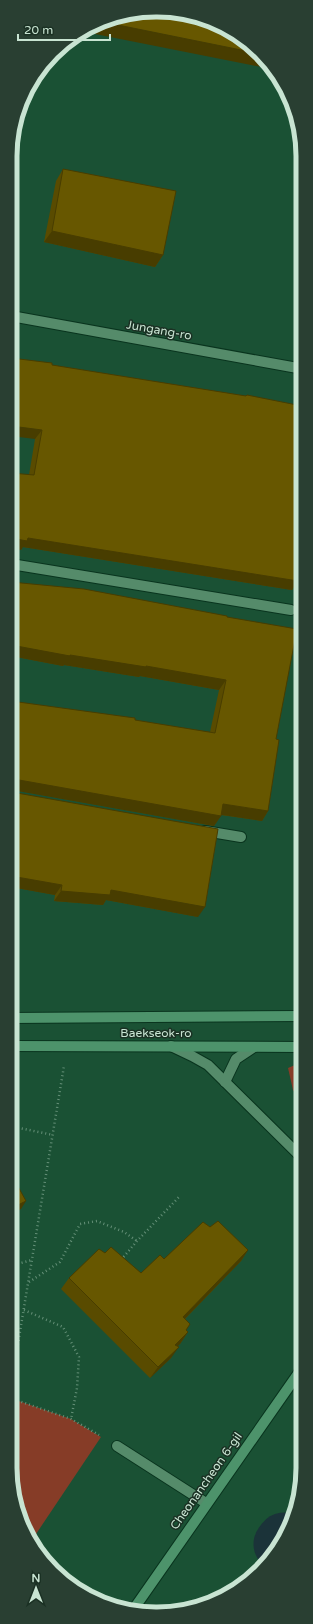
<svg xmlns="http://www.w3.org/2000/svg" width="313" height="1624" viewBox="0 0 313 1624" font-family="'Varela Round',sans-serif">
	<rect width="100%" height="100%" fill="#1a5134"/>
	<!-- green -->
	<g fill="#863c27">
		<polygon points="302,1062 302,1103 293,1090 288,1068"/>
		<polygon points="10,1398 71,1419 101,1437 32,1540 21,1523 10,1468"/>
	</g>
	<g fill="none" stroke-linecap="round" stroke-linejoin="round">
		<!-- river -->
		<polyline stroke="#1b3339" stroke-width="55" points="281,1544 284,1540"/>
		<!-- lane casing -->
		<g stroke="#09341e" stroke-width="12">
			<polyline id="lane" points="117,1446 206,1503"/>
		</g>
		<!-- street casing -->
		<g stroke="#09341e" stroke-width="12">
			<g id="street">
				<polyline points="11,316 303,369"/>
				<polyline points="11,564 291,610"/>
				<polyline points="205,831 241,837"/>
				<polyline points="171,1046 192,1056 208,1065 302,1158"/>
				<polyline points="225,1082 236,1059 254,1047"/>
			</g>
		</g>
		<!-- secondary casing -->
		<g stroke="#09341e" stroke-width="12">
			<g id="secondary">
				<polyline points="10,1018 302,1016"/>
				<polyline points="10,1046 302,1047"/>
				<polyline points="133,1610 302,1368"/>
			</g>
		</g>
		<!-- path -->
		<g stroke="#659078" stroke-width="2.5" stroke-dasharray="1 3" stroke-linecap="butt">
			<polyline points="10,1126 53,1135"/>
			<polyline points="121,1260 137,1241 179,1197"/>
			<polyline points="10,1266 32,1260"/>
			<polyline points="29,1282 60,1262 80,1224 97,1221 124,1232 137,1241"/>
			<polyline points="24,1310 63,1327 79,1357 77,1388 71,1419"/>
			<polyline points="10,1392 64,1066"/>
			<polyline points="10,1398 71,1419 99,1435"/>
		</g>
		<!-- lane -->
		<use href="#lane" stroke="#558b6a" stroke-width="10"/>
		<!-- street -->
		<use href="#street" stroke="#558b6a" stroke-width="10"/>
		<!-- secondary -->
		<use href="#secondary" stroke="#4d936b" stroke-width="10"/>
	</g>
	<!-- wall -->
	<g fill="#594b00">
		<polygon points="63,169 163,255 155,267 44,242 56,181"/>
		<polygon points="52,365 246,396 247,395 298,581 292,590 23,547 21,550 29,475 35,439"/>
		<polygon points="227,617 276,739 268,811 262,821 221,815 214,826 13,790 198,917 106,900 103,905 54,901 55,895 11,887 11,701 210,732 219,690 140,676 139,677 64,665 63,666 11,656"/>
		<polygon points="210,1227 248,1250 241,1261 185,1319 190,1324 186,1330 188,1332 180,1344 177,1346 171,1358 150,1378 61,1289 69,1278 105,1253 141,1273 164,1259"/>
	</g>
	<!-- shaded-wall -->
	<g fill="#483d00">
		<polygon points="103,22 261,54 271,69 85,32"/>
		<polygon points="52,231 163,255 155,267 44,242"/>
		<polygon points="11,426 42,430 35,439 11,436"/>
		<polygon points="11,538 28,538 298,581 292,590 23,547 21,550 11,548"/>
		<polygon points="11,645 70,655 146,666 226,680 219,690 140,676 139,677 64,665 63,666 11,656"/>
		<polygon points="15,780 19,780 221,816 214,826 12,790 11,786"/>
		<polygon points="223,804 268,811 262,821 216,814"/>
		<polygon points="11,876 62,885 55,895 11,887"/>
		<polygon points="111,890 205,907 198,917 106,900 103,905 54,901 61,891"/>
		<polygon points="26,1201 21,1209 10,1214 10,1209"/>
		<polygon points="248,1250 241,1261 175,1329 183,1317"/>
		<polygon points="188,1332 180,1344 167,1356 175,1345"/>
		<polygon points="179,1347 171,1358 150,1378 158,1367"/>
	</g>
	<!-- building -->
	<g fill="#675700" stroke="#483d00">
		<polygon points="175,11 221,25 261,54 103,22 118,15"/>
		<polygon points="63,169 176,191 163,255 52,231"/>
		<polygon points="11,358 52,363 52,365 246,396 247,395 302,406 302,563 298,581 28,538 27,541 11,538 11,473 34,475 42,430 11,426"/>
		<polygon points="11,582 84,589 227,616 227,617 297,629 276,739 279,740 268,811 223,804 221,816 19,780 15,780 12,785 12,789 17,793 218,829 205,907 111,890 110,895 61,891 62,885 11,876 11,701 135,718 135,720 215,733 226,680 146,666 146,667 70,655 70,656 11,645"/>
		<polygon points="10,1172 26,1201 10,1209"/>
		<polygon points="218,1221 248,1250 183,1317 190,1324 186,1330 188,1332 175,1345 179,1347 158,1367 69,1278 99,1249 105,1253 111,1247 141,1273 160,1255 164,1259 203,1222 210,1227"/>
	</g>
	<g text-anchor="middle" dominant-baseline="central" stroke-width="3" stroke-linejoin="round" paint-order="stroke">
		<!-- street labels -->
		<g font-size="12" fill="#c8e4d2" stroke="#1b3124">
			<text transform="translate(159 330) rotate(10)">Jungang-ro</text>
			<text x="156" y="1033">Baekseok-ro</text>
			<text transform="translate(206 1481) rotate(-55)">Cheonancheon 6-gil</text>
		</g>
	</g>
	<!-- crop -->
	<path d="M0 0H313V1624H0ZM156 17H157A139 139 0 0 1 296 156V1468A139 139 0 0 1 157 1607H156A139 139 0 0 1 17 1468V156A139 139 0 0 1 156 17Z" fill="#293f32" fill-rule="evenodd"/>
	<path fill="none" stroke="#c8e4d2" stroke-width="5" d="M156 17H157A139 139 0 0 1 296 156V1468A139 139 0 0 1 157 1607H156A139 139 0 0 1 17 1468V156A139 139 0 0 1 156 17Z"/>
	<!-- north arrow -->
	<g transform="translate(36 1588)" stroke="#1b3124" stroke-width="3" paint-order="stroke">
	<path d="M0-3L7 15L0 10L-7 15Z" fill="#c8e4d2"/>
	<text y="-6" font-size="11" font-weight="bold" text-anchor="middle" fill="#c8e4d2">N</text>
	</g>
	<!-- scale -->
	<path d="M18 34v6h92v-6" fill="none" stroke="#c8e4d2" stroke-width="2"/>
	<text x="24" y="34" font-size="12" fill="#c8e4d2" stroke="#1b3124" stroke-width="3" paint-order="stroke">20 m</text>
</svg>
